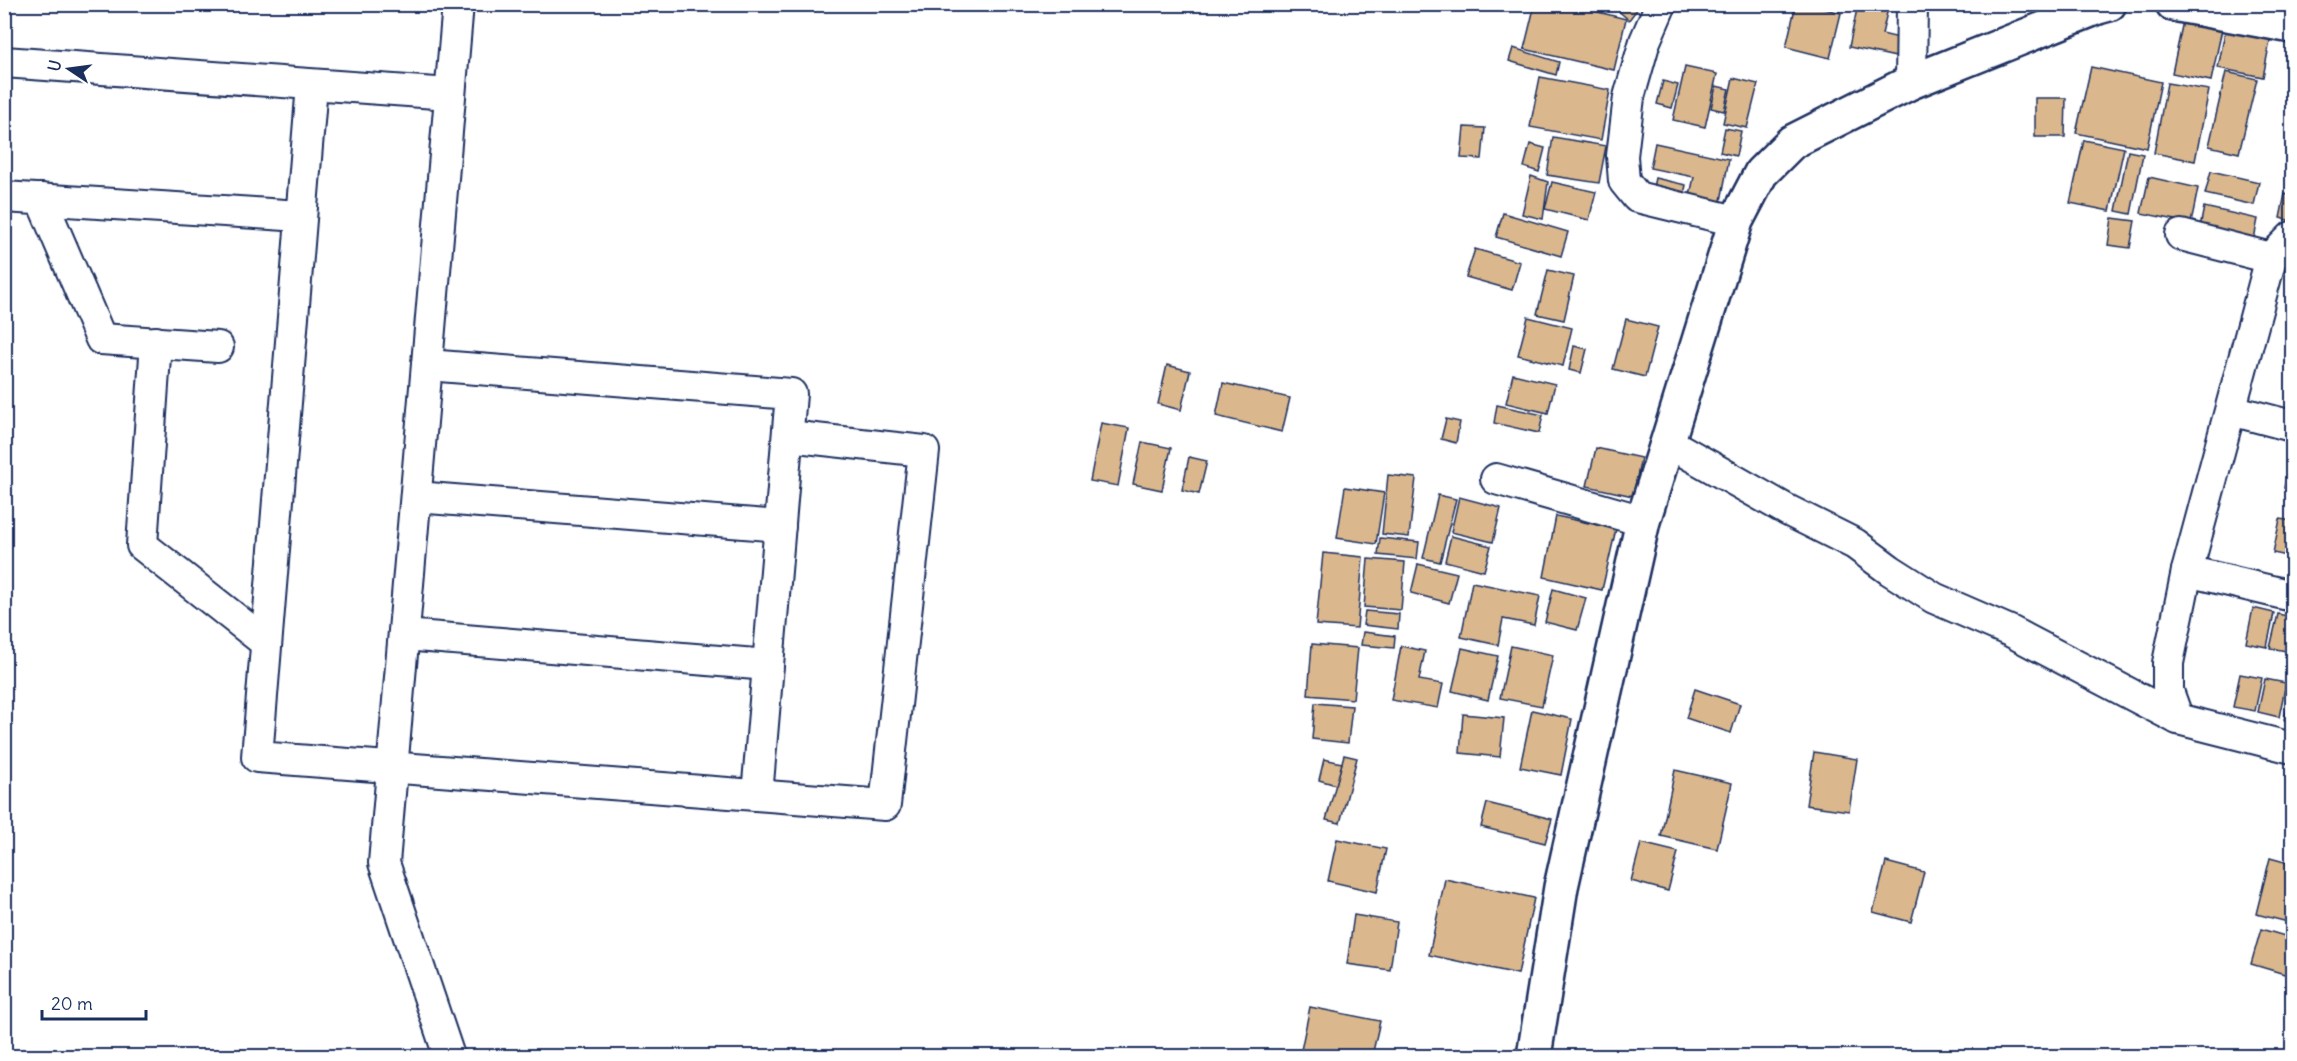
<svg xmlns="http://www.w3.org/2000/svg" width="2297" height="1061" viewBox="0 0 2297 1061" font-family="Delius,sans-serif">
	<rect width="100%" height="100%" fill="#fff"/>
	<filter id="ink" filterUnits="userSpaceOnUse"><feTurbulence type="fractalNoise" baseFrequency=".0167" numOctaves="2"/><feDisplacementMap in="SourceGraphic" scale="12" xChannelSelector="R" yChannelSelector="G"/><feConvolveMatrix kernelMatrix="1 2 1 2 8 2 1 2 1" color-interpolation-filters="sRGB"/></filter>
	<g filter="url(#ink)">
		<!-- building -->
		<g fill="#dab78c" stroke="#1b2f5e" stroke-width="1.5">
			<polygon points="1535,4 1566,4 1626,19 1614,70 1524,49"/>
			<polygon points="1610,4 1641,4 1629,20"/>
			<polygon points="1796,4 1806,4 1841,13 1830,58 1786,47"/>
			<polygon points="1858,4 1889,4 1882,34 1899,38 1896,57 1849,47"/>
			<polygon points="2183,21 2222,29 2211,81 2172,73"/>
			<polygon points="2226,27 2271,36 2263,77 2218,68"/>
			<polygon points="1513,48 1559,62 1556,75 1509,61"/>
			<polygon points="1685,67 1717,74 1705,127 1673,120"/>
			<polygon points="2091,67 2161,82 2147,148 2076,133"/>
			<polygon points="2226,72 2257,79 2239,153 2209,146"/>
			<polygon points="1540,77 1610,90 1601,140 1530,127"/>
			<polygon points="1733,78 1758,84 1747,128 1723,123"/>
			<polygon points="1663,81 1678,85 1672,108 1657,104"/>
			<polygon points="2167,83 2209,90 2195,161 2154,153"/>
			<polygon points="1716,86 1729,89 1724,111 1711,108"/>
			<polygon points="2035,98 2066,98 2065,137 2035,137"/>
			<polygon points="1464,127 1485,128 1482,159 1461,158"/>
			<polygon points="1725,128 1741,131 1736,156 1720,152"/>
			<polygon points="1553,137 1606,146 1599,183 1547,175"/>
			<polygon points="2084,140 2124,148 2110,211 2070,203"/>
			<polygon points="1655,143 1729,159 1720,206 1689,200 1694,177 1650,168"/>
			<polygon points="1530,144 1545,148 1539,172 1524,167"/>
			<polygon points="2128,151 2143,154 2131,214 2116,211"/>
			<polygon points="2211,171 2259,182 2254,205 2205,194"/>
			<polygon points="1531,176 1548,182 1543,219 1522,214"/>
			<polygon points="2149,177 2198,188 2191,223 2141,213"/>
			<polygon points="1655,178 1686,185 1683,199 1652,192"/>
			<polygon points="1552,182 1596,192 1589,220 1545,209"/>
			<polygon points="2285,194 2292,196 2292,221 2280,218"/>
			<polygon points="2204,207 2258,219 2252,249 2198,237"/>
			<polygon points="1503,213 1568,232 1561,256 1496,237"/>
			<polygon points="2112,218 2135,221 2130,248 2108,245"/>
			<polygon points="1475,249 1520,262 1512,290 1466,277"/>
			<polygon points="1548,270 1574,276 1564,320 1537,314"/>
			<polygon points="1528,317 1572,328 1563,366 1518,355"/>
			<polygon points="1626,319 1658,327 1645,377 1613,369"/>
			<polygon points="1574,346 1587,349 1581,373 1569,370"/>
			<polygon points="1167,365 1190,371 1181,410 1158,404"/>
			<polygon points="1513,374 1555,384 1548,413 1506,403"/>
			<polygon points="1223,383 1290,398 1282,432 1216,416"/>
			<polygon points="1497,405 1543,415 1539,433 1494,423"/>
			<polygon points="1446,419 1460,422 1456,443 1441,439"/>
			<polygon points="1101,423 1129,428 1118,486 1090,481"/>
			<polygon points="1142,442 1171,448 1162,490 1133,484"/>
			<polygon points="1596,448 1641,458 1633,496 1587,486"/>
			<polygon points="2291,454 2292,454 2292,490 2284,488"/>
			<polygon points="1189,457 1207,461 1199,494 1182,490"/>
			<polygon points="1388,475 1416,478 1409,537 1382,534"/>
			<polygon points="1345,487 1384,493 1376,544 1337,538"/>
			<polygon points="1438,495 1456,499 1440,562 1423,558"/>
			<polygon points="1459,497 1501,508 1493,542 1451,532"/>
			<polygon points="1556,516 1616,529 1602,590 1544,577"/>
			<polygon points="2280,519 2292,521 2292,557 2273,553"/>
			<polygon points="1451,536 1491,546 1484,571 1445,561"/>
			<polygon points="1380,538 1419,542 1417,559 1378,555"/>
			<polygon points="1323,553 1363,557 1357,628 1316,625"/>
			<polygon points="1368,559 1405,562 1401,610 1364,607"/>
			<polygon points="1418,564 1457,573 1449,603 1411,593"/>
			<polygon points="1472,582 1540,596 1534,625 1503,619 1498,645 1461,637"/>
			<polygon points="1553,589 1586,598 1577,630 1545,622"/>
			<polygon points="2253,608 2274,613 2267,647 2246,643"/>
			<polygon points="1365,611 1399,614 1398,629 1363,625"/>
			<polygon points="2278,614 2292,617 2292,652 2270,648"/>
			<polygon points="1363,632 1395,636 1394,648 1361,645"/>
			<polygon points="1312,644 1358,648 1353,699 1308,695"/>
			<polygon points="1401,646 1425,651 1419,680 1443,684 1438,708 1391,700"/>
			<polygon points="1511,646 1553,655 1542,706 1500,698"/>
			<polygon points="1462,648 1498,656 1488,700 1452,691"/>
			<polygon points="2240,674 2262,678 2255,711 2233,707"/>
			<polygon points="2265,679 2286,683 2279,717 2258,712"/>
			<polygon points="2291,687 2292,687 2292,723 2284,720"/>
			<polygon points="1695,689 1740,704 1731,733 1686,718"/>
			<polygon points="1315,703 1352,706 1348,743 1312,739"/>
			<polygon points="1532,710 1572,719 1561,775 1520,767"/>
			<polygon points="1463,714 1504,718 1500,757 1460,753"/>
			<polygon points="1814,752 1857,759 1849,811 1806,805"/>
			<polygon points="1344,755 1357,758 1340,823 1326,820"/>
			<polygon points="1324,759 1342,763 1336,785 1319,780"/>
			<polygon points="1675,770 1732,783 1717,849 1661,836"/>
			<polygon points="1487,803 1552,819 1545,843 1481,827"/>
			<polygon points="1337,839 1386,849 1377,892 1328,881"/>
			<polygon points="1641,843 1678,852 1668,891 1631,881"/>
			<polygon points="2270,858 2292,864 2292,923 2256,914"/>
			<polygon points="1886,862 1924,872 1911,922 1873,912"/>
			<polygon points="1445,879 1534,898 1518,974 1429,955"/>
			<polygon points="1354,915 1397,922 1390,970 1347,964"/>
			<polygon points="2261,929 2292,938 2292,960 2288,975 2251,964"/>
			<polygon points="1310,1007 1380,1021 1372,1056 1300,1055"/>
		</g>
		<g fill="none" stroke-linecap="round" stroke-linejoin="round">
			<!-- minor casing -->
			<g stroke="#1b2f5e" stroke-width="34">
				<g id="minor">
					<polyline points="1661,4 1645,41 1629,97 1622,156 1624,181 1637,197 1736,221"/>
					<polyline points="4,62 450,94"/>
					<polyline points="1911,82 1912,4"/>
					<polyline points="312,85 257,757 885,805 924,451 788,436"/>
					<polyline points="4,197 301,216"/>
					<polyline points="41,199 101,339 218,347"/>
					<polyline points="2181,235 2271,258 2292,237"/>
					<polyline points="156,342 142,545 265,642"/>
					<polyline points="427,365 791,394 757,795"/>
					<polyline points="2231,410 2292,426"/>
					<polyline points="1669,443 1787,510 1855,544 1890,570 1934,598 2010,631 2178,719 2168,691 2168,663 2187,571 2271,258"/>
					<polyline points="1496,479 1643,521"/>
					<polyline points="416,497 780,526"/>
					<polyline points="2187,571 2292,596"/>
					<polyline points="404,635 768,665"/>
					<polyline points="2178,719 2292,748"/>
					<polyline points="449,1056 384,863 458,4"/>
				</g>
			</g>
			<!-- tertiary casing -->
			<g stroke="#1b2f5e" stroke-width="38">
				<g id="tertiary">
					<polyline points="2173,4 2292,26"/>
					<polyline points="1534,1056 1561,887 1643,521 1736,221 1761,173 1792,142 1911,82 2098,7 2109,4"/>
				</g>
			</g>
			<!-- minor -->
			<use href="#minor" stroke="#fff" stroke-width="30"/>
			<!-- tertiary -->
			<use href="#tertiary" stroke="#fff" stroke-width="33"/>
		</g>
	</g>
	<!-- margin -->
	<rect width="2297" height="1061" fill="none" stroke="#fff" stroke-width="24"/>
	<rect x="12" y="12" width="2273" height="1037" fill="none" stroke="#1b2f5e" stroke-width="2" filter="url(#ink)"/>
	<!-- north arrow -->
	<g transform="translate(69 69) rotate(283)" stroke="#ffffff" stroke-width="4.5" paint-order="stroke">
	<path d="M0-4.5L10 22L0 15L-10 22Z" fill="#1b2f5e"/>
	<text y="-9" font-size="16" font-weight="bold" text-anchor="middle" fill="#1b2f5e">U</text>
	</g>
	<!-- scale -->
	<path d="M42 1010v9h104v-9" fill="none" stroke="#1b2f5e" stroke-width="3"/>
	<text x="51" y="1010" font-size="18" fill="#1b2f5e" stroke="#ffffff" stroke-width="4.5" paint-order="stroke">20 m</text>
</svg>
